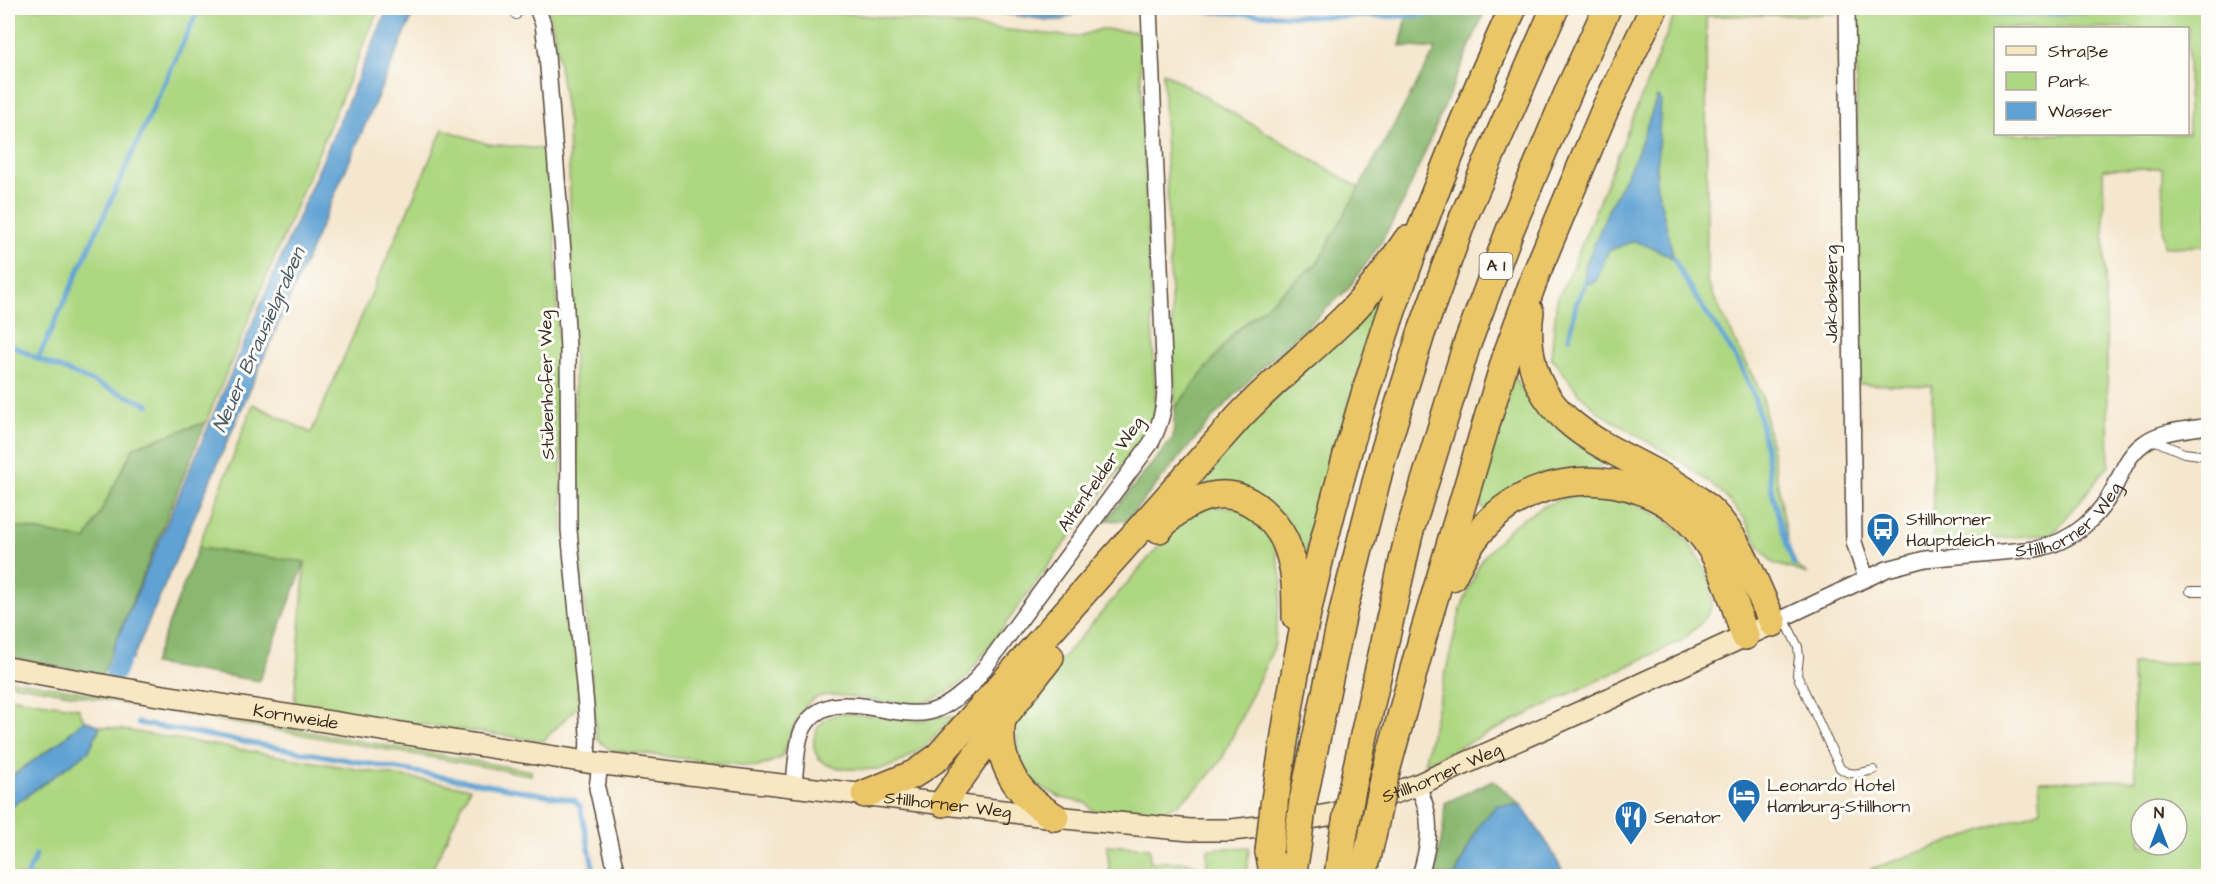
<svg xmlns="http://www.w3.org/2000/svg" width="2216" height="884" viewBox="0 0 2216 884" font-family="'Architects Daughter',sans-serif">
	<rect width="100%" height="100%" fill="#fdfcf7"/>
	<filter id="ink" filterUnits="userSpaceOnUse"><feTurbulence type="fractalNoise" baseFrequency=".0167" numOctaves="2"/><feDisplacementMap in="SourceGraphic" scale="12" xChannelSelector="R" yChannelSelector="G"/><feConvolveMatrix kernelMatrix="1 2 1 2 8 2 1 2 1" color-interpolation-filters="sRGB"/></filter>
	<filter id="wash" filterUnits="userSpaceOnUse"><feTurbulence type="fractalNoise" baseFrequency=".008" numOctaves="4" result="noise"/><feDisplacementMap in="SourceGraphic" scale="24" xChannelSelector="R" yChannelSelector="G"/><feGaussianBlur stdDeviation="1.35" result="paint"/><feColorMatrix in="noise" values="0 0 0 0 0 0 0 0 0 0 0 0 0 0 0 0 0 1.4 0 .05"/><feComposite in="paint" operator="in"/></filter>
	<g filter="url(#wash)">
		<rect width="100%" height="100%" fill="#f5e7cf"/>
		<!-- green -->
		<g fill="#aed781" stroke="#748050" stroke-width="1.5" fill-rule="evenodd">
			<polygon points="8,8 381,8 376,15 206,422 134,447 86,540 8,525"/>
			<path d="M547 8H795L1076 37 1101 29 1139 32 1155 387V409L1152 425 965 679C927 714 899 703 852 697 841 696 826 693 815 698 799 706 788 742 781 758L758 767 610 750 597 739 578 529 568 124 553 26Z"/>
			<polygon points="1701,8 1840,8 1840,14 1706,16 1707,283 1762,395 1789,547 1797,566 1808,574 1773,563 1759,546 1744,518 1721,492 1683,463 1597,411 1578,392 1551,357 1557,299 1568,278 1675,14"/>
			<path d="M1856 8H2208V246L2164 247 2162 168 2103 169 2109 465 2053 534 1933 543 1932 386 1858 384ZM1996 28H2188V134H1996Z"/>
			<polygon points="1163,72 1360,188 1318,262 1235,332 1175,408"/>
			<polygon points="443,129 488,144 553,150 563,530 580,704 543,741 294,707 305,562 198,548 253,404 311,433"/>
			<polygon points="1378,304 1302,563 1283,515 1181,493 1367,305"/>
			<polygon points="1511,372 1527,398 1554,425 1604,463 1593,472 1486,511 1475,500"/>
			<path d="M1596 494C1649 504 1684 522 1707 574 1713 588 1716 604 1706 617 1700 626 1690 633 1682 640L1424 764 1461 608 1481 560 1512 526 1540 508 1566 497Z"/>
			<polygon points="1212,506 1237,508 1260,519 1274,539 1282,583 1274,647 1222,759 1201,785 1178,804 1149,817 1093,811 1086,803 1062,798 1039,786 1024,768 1017,749 1017,722 1030,696 1184,517"/>
			<path d="M2208 662V876H1866L1865 871 2041 810 2039 781 2135 780 2132 664ZM2141 809H2177V845H2141Z"/>
			<polygon points="8,679 531,771 531,775 8,683"/>
			<polygon points="8,697 78,708 84,720 62,740 8,779"/>
			<path d="M842 713 916 721 940 716 954 717C935 736 914 759 888 767 876 771 840 770 828 765 809 757 810 731 825 720 829 716 836 715 842 713Z"/>
			<polygon points="100,726 470,788 429,876 8,876 8,809 89,751"/>
			<polygon points="1107,845 1150,848 1150,862 1186,862 1202,868 1207,867 1208,849 1249,847 1247,876 1110,876"/>
		</g>
		<!-- forest -->
		<g fill="#8ab86f" stroke="#627146" stroke-width="1.5">
			<polygon points="1409,8 1486,8 1404,201 1380,244 1348,289 1254,375 1212,419 1126,521 1106,520 1173,438 1175,408 1235,332 1318,262 1436,49 1400,46"/>
			<polygon points="206,422 102,675 8,657 8,525 86,540 134,447"/>
			<polygon points="198,548 305,562 259,681 153,664"/>
			<polygon points="1493,780 1521,805 1497,806 1479,825 1455,876 1433,876 1443,832 1445,803"/>
		</g>
		<!-- water -->
		<g fill="#5ea2d3" stroke="#4c6678" stroke-width="1.5">
			<polygon points="388,8 416,8 132,660 112,651"/>
			<polygon points="959,8 1135,8 1135,12 1085,8 1062,20 1048,20"/>
			<polygon points="1657,97 1661,100 1656,182 1674,259 1658,250 1634,241 1608,251 1596,282 1585,284 1585,267 1609,208 1636,156"/>
			<polygon points="84,720 100,726 89,751 8,809 8,779 62,740"/>
			<polygon points="1497,805 1521,805 1549,846 1565,876 1455,876 1479,825"/>
		</g>
		<g fill="none" stroke-linecap="round" stroke-linejoin="round">
			<!-- stream -->
			<g stroke="#5ea2d3" stroke-width="5">
				<polyline points="1940,8 2010,15 2177,8"/>
				<path d="M1175 9C1275 17 1374 20 1474 12"/>
				<path d="M1674 259C1696 306 1734 343 1752 392 1764 424 1766 458 1772 491 1778 517 1785 541 1794 565"/>
				<polyline points="1569,338 1576,304 1585,284"/>
				<polyline points="8,343 38,359 149,405"/>
				<polyline points="38,359 199,8"/>
				<polyline points="138,723 574,800 580,806 595,876"/>
				<polyline points="27,876 36,855"/>
			</g>
			<!-- canal -->
			<polyline stroke="#5ea2d3" stroke-width="20" points="115,672 132,632"/>
		</g>
	</g>
	<g filter="url(#ink)">
		<g fill="none" stroke-linecap="round" stroke-linejoin="round">
			<!-- service casing -->
			<g stroke="#574639" stroke-width="10">
				<g id="service">
					<polyline points="516,15 520,8"/>
					<polyline points="2153,440 2184,453 2208,456"/>
					<polyline points="2190,591 2208,591"/>
					<path d="M1784 618 1798 647 1799 657 1797 675 1840 768C1851 777 1861 773 1873 770"/>
				</g>
			</g>
			<!-- minor casing -->
			<g stroke="#574639" stroke-width="18">
				<g id="minor">
					<polyline points="537,8 543,24 547,55 563,252 568,349 569,530 586,706 588,734 587,762"/>
					<polyline points="1847,8 1854,542 1866,578"/>
					<path id="s1" d="M1773 623 1887 569 1925 559 2036 549C2072 542 2099 518 2115 486 2123 470 2128 455 2143 444 2160 430 2187 430 2208 426"/>
					<polyline points="600,764 597,788 617,876"/>
					<path d="M1417 785C1434 817 1430 842 1420 876"/>
					<path d="M794 786C795 773 797 741 802 731 826 680 889 721 929 712 946 708 959 696 972 685L1151 443C1161 423 1165 407 1165 384L1149 8"/>
				</g>
			</g>
			<!-- secondary casing -->
			<g stroke="#574639" stroke-width="24">
				<g id="secondary">
					<path id="s2" d="M8 668 158 695 587 762 1055 817 1190 830H1231L1267 826 1333 814 1417 785 1585 710 1773 623"/>
				</g>
			</g>
			<!-- motorway casing -->
			<g stroke="#574639" stroke-width="30">
				<g id="motorway">
					<path d="M1530 312C1527 330 1529 349 1533 366 1554 447 1659 459 1712 512 1741 541 1756 586 1773 623"/>
					<path d="M1159 529C1188 496 1231 479 1266 515 1275 524 1284 536 1288 549 1296 571 1296 594 1296 617"/>
					<path d="M1452 577C1463 555 1475 534 1494 517 1552 464 1650 471 1699 532 1724 561 1733 601 1745 636"/>
					<path d="M1002 719C995 763 1018 796 1055 817"/>
					<polyline points="1385,775 1425,629 1507,354 1536,274 1606,107 1654,8"/>
					<polyline points="1352,789 1409,534 1466,347 1510,230 1570,88 1607,8"/>
					<path d="M865 794 914 774 937 758 1239 417C1272 382 1309 353 1344 319 1368 296 1388 268 1407 240"/>
					<polyline points="1303,801 1344,608 1382,459 1421,334 1464,216 1555,8"/>
					<polyline points="943,803 1002,719 1050,657"/>
					<path d="M1274 806C1285 737 1294 668 1310 600 1356 396 1426 198 1513 8"/>
					<polyline points="1269,852 1274,876"/>
					<polyline points="1292,876 1297,848"/>
					<polyline points="1338,876 1343,838"/>
					<polyline points="1363,876 1374,827"/>
				</g>
			</g>
			<!-- service -->
			<use href="#service" stroke="#fff" stroke-width="8"/>
			<!-- minor -->
			<use href="#minor" stroke="#fff" stroke-width="15"/>
			<!-- secondary -->
			<use href="#secondary" stroke="#f7e8c3" stroke-width="21"/>
			<!-- motorway -->
			<use href="#motorway" stroke="#eac669" stroke-width="27"/>
			<!-- motorway-bridge casing -->
			<g stroke="#574639" stroke-width="30" stroke-linecap="butt">
				<g id="motorway-bridge">
					<polyline points="1374,827 1385,775"/>
					<polyline points="1343,838 1352,789"/>
					<polyline points="1297,848 1303,801"/>
					<polyline points="1269,852 1274,806"/>
				</g>
			</g>
			<!-- motorway-bridge -->
			<use href="#motorway-bridge" stroke="#eac669" stroke-width="27"/>
		</g>
	</g>
	<!-- icons -->
	<defs>
		<g id="bus-pin" transform="scale(1.725)"><path d="M0 17L-7.5 6A9.5 9.5 0 1 1 7.5 6Z" fill="#1f6fb2" stroke="#fdfcf7"/><path d="M-5-6H5V4H4V6H2V4H-2V6H-4V4H-5ZM-3.5-4V0h7V-4ZM-3.5 1.2v1.5H-2V1.2ZM2 1.2v1.5H3.5V1.2Z" fill="#fff"/></g>
		<g id="hotel-pin" transform="scale(1.725)"><path d="M0 17L-7.5 6A9.5 9.5 0 1 1 7.5 6Z" fill="#1f6fb2" stroke="#fdfcf7"/><path d="M-6-4.5h1.5V1H6V5H4.5V3h-9V5H-6ZM-4 0a1.8 1.8 0 1 1 3.6 0ZM.5 0V-2.5h3Q6-2.5 6 0Z" fill="#fff"/></g>
		<g id="restaurant-pin" transform="scale(1.725)"><path d="M0 17L-7.5 6A9.5 9.5 0 1 1 7.5 6Z" fill="#1f6fb2" stroke="#fdfcf7"/><path d="M-5-6h1v4h1v-4h1v4h1v-4h1v5L-1.5 .5V6h-2V.5L-5-1ZM5-6V6H3V1.5H1.5Q1.5-4 5-6Z" fill="#fff"/></g>
	</defs>
	<g fill-rule="evenodd">
		<use href="#bus-pin" x="1883" y="529"/>
		<use href="#hotel-pin" x="1744" y="795"/>
		<use href="#restaurant-pin" x="1631" y="817"/>
	</g>
	<g text-anchor="middle" dominant-baseline="central" stroke-width="6" stroke-linejoin="round" paint-order="stroke">
		<!-- shield labels -->
		<rect fill="#fdfcf7" stroke="#75695f" stroke-width="1.5" x="1479.5" y="253" width="33" height="26" rx="4.5"/>
		<g font-size="16" font-weight="bold" fill="#3b2a1e">
			<text x="1496" y="266">A 1</text>
		</g>
		<!-- street labels -->
		<g font-size="18" fill="#3b2a1e" stroke="#fdfcf7">
			<text transform="translate(1831 294) rotate(-90)">Jakobsberg</text>
			<text transform="translate(547 385) rotate(-91)">Stübenhofer Weg</text>
			<text transform="translate(1101 474) rotate(-55)">Altenfelder Weg</text>
			<text stroke="none"><textPath href="#s1" startOffset="320">Stillhorner Weg</textPath></text>
			<text stroke="none"><textPath href="#s2" startOffset="292">Kornweide</textPath></text>
			<text stroke="none"><textPath href="#s2" startOffset="1454">Stillhorner Weg</textPath></text>
			<text stroke="none"><textPath href="#s2" startOffset="950">Stillhorner Weg</textPath></text>
		</g>
		<!-- poi labels -->
		<g font-size="18" fill="#3b2a1e" stroke="#fdfcf7" text-anchor="start">
			<text x="1906" y="519">Stillhorner<tspan x="1906" dy="21">Hauptdeich</tspan></text>
			<text x="1767" y="785">Leonardo Hotel<tspan x="1767" dy="21">Hamburg-Stillhorn</tspan></text>
			<text x="1654" y="817">Senator</text>
		</g>
		<!-- water labels -->
		<g font-size="20" font-style="italic" fill="#495a66" stroke="#fdfcf7">
			<text transform="translate(259 340) rotate(-66)">Neuer Brausielgraben</text>
		</g>
	</g>
	<!-- margin -->
	<rect width="2216" height="884" fill="none" stroke="#fdfcf7" stroke-width="30"/>
	<!-- legend -->
	<rect x="1994" y="27" width="195" height="108" fill="#fdfcf7" stroke="#afa8a0" stroke-width="1.5"/>
	<rect x="2006" y="46" width="30" height="9" fill="#f7e8c3" stroke="#afa8a0" stroke-width="1.5"/>
	<text x="2048" y="57" font-size="18" fill="#3b2a1e">Straße</text>
	<rect x="2006" y="72" width="30" height="18" fill="#aed781" stroke="#afa8a0" stroke-width="1.5"/>
	<text x="2048" y="87" font-size="18" fill="#3b2a1e">Park</text>
	<rect x="2006" y="102" width="30" height="18" fill="#5ea2d3" stroke="#afa8a0" stroke-width="1.5"/>
	<text x="2048" y="117" font-size="18" fill="#3b2a1e">Wasser</text>
	<!-- north arrow -->
	<g transform="translate(2159 827)"><circle r="28" fill="#fdfcf7" stroke="#afa8a0" stroke-width="1.5"/>
	<path d="M0-4.5L10 22L0 15L-10 22Z" fill="#1f6fb2"/>
	<text y="-9" font-size="16" font-weight="bold" text-anchor="middle" fill="#3b2a1e">N</text>
	</g>
</svg>
